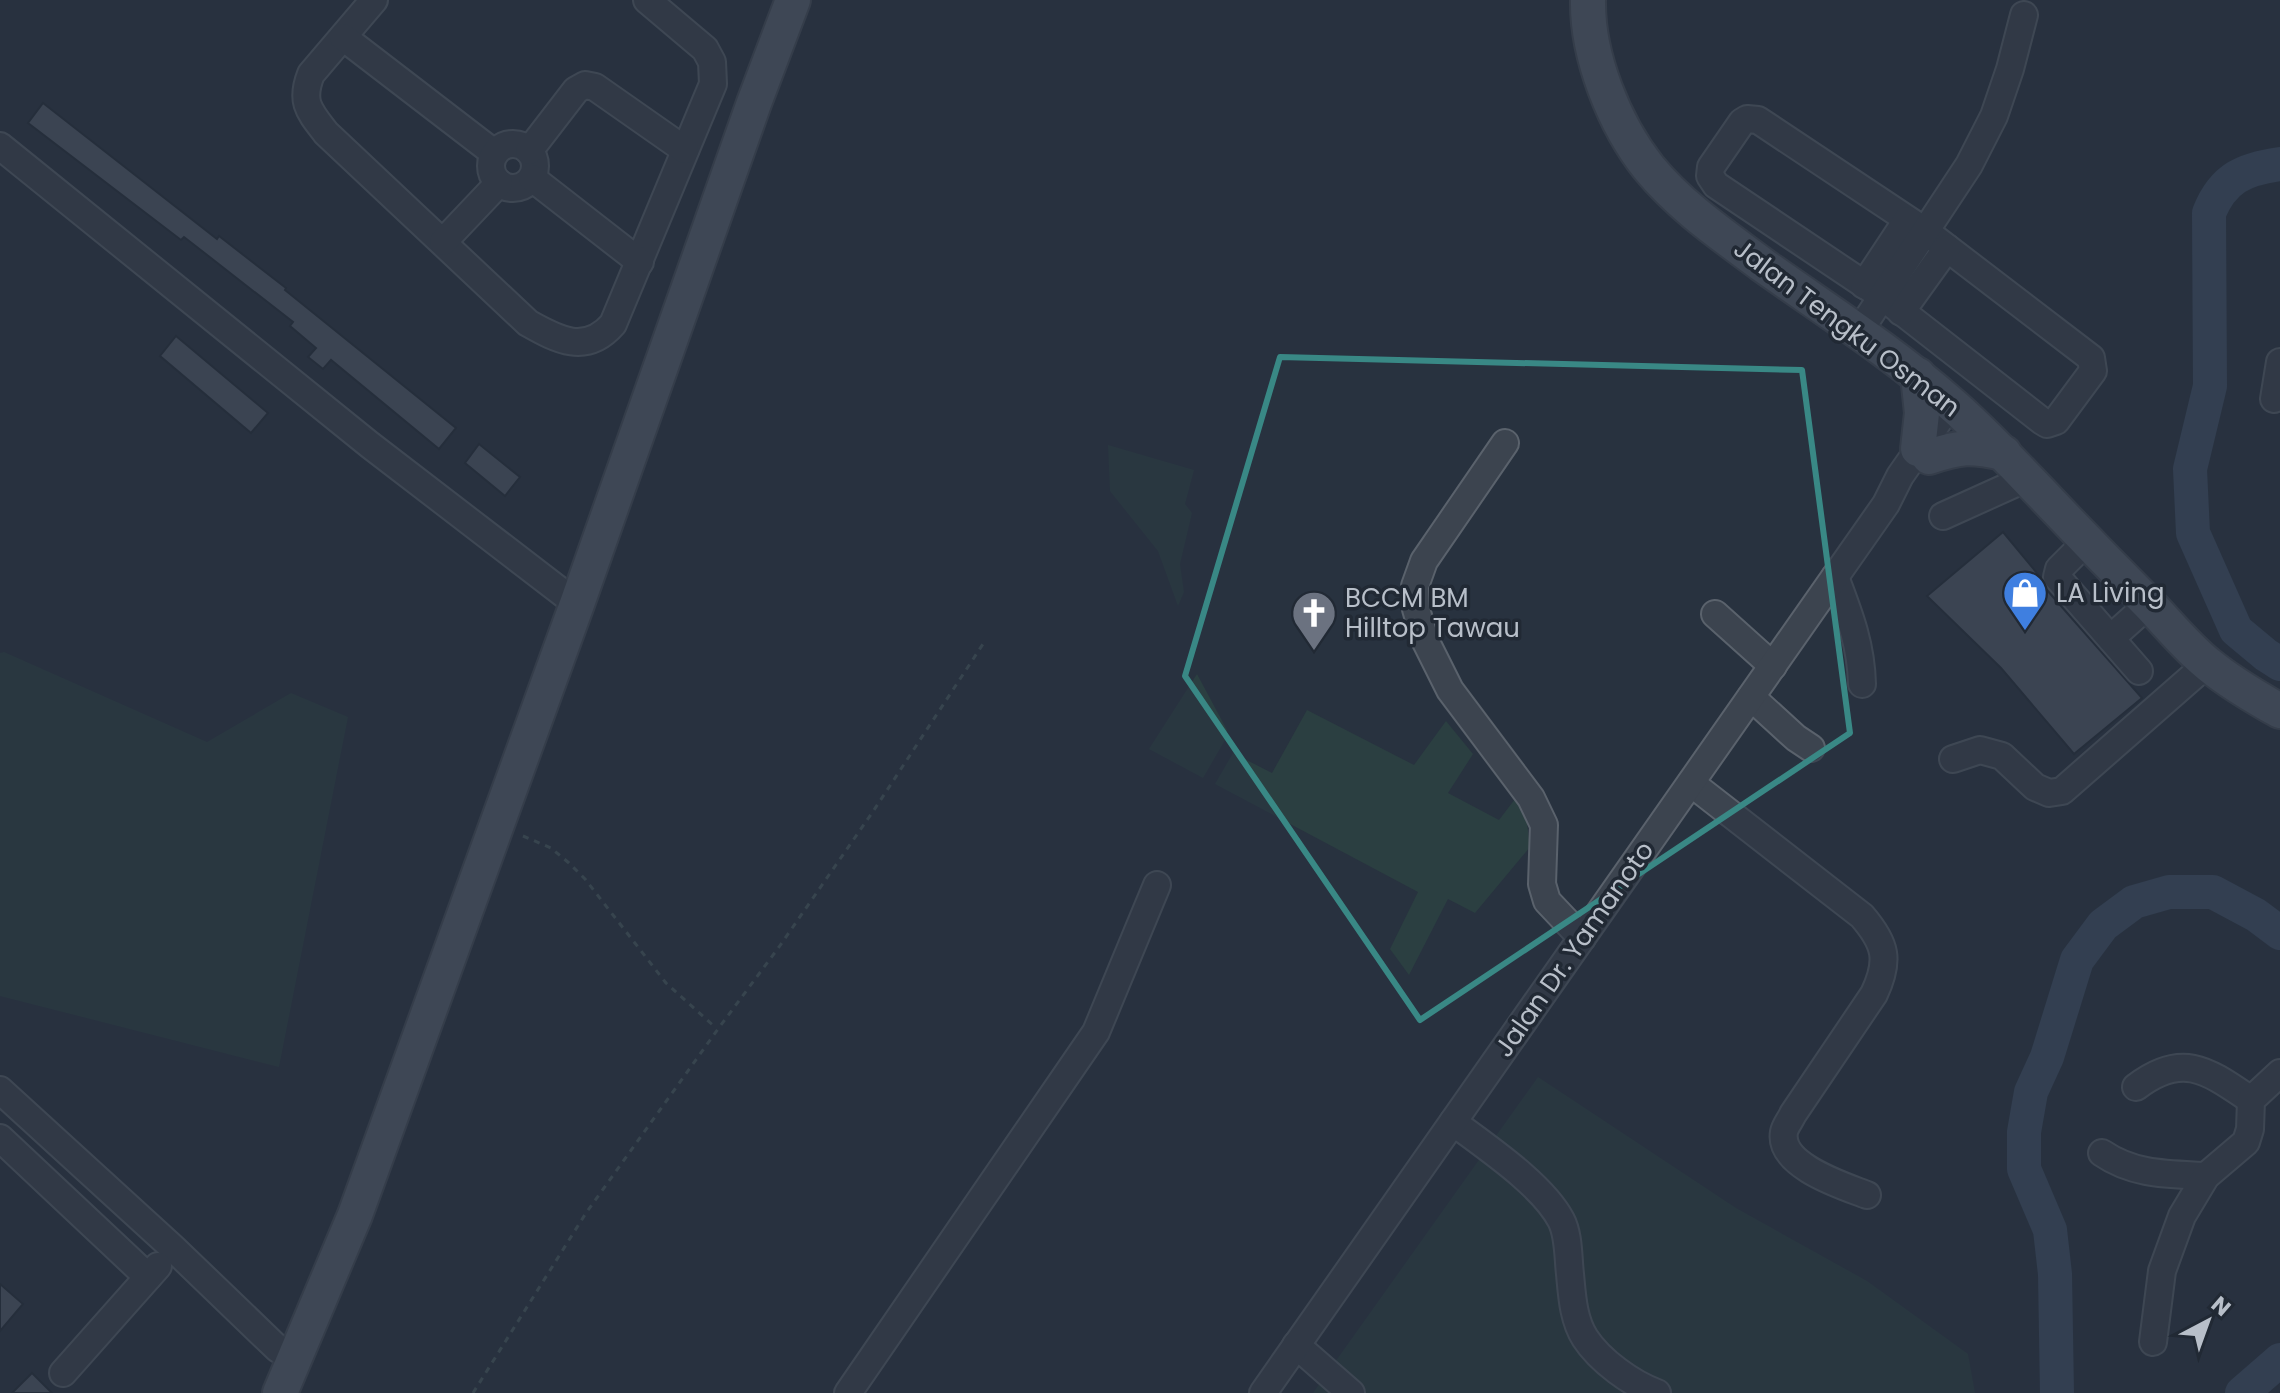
<svg xmlns="http://www.w3.org/2000/svg" width="2280" height="1393" viewBox="0 0 2280 1393" font-family="Poppins,sans-serif">
	<rect width="100%" height="100%" fill="#28323f"/>
	<!-- green -->
	<g fill="#2b3f41">
		<polygon points="1108,445 1194,470 1185,504 1192,513 1180,564 1184,592 1178,606 1158,551 1110,491"/>
		<polygon points="4,652 207,742 291,693 348,717 279,1067 0,996 0,653"/>
		<polygon points="1197,674 1227,730 1225,740 1203,778 1149,749"/>
		<polygon points="1307,710 1414,765 1446,721 1473,754 1448,793 1499,820 1515,799 1526,815 1530,847 1475,913 1448,899 1409,975 1390,949 1418,892 1215,784 1233,753 1272,773"/>
		<polygon points="1538,1077 1736,1208 1867,1281 1968,1354 1975,1393 1313,1393"/>
	</g>
	<g fill="none" stroke-linecap="round" stroke-linejoin="round">
		<!-- river -->
		<g stroke="#405066" stroke-width="34">
			<path d="M2280 164C2244 169 2223 178 2209 213L2210 386 2190 469 2193 533 2236 630 2266 655 2280 664"/>
			<polyline points="2057,1393 2055,1274 2050,1230 2024,1169 2024,1132 2031,1092 2047,1057 2077,960 2103,925 2134,902 2169,892 2213,892 2256,915 2280,933"/>
			<polyline points="2242,1393 2280,1360"/>
		</g>
	</g>
	<!-- building -->
	<g fill="#525b69" stroke="#232b36" stroke-width="2">
		<polygon points="43,103 217,239 219,236 286,288 285,290 456,428 439,449 331,360 323,369 308,357 316,348 290,326 293,322 184,237 181,240 28,123"/>
		<polygon points="176,336 268,413 251,433 160,356"/>
		<polygon points="479,444 520,477 505,496 465,463"/>
		<polygon points="2003,532 2041,578 2045,588 2142,698 2074,754 2001,668 1927,596"/>
		<polygon points="0,1284 23,1304 0,1331"/>
		<polygon points="32,1373 52,1393 12,1393"/>
	</g>
	<g fill="none" stroke-linecap="round" stroke-linejoin="round">
		<!-- minor casing -->
		<g stroke="#5a626c" stroke-width="30">
			<g id="minor">
				<path d="M374 0 311 74C300 102 309 111 326 133L528 323C558 340 586 355 613 324L713 84 712 62 705 49 647 0"/>
				<polyline points="343,37 494,153"/>
				<polygon points="1747,119 1758,120 1925,231 2091,358 2093,371 2056,421 2047,424 2042,421 1883,297 1716,185 1710,176 1711,167 1742,122"/>
				<circle cx="513" cy="166" r="22"/>
				<polyline points="0,146 370,445 577,604"/>
				<polyline points="529,151 576,90 585,85 595,87 685,150"/>
				<polyline points="532,178 640,262"/>
				<polyline points="443,242 499,183"/>
				<polyline points="1864,285 1907,220"/>
				<polyline points="1901,312 1947,248"/>
				<polyline points="1858,333 1969,165 1994,116 2010,69 2024,15"/>
				<polyline points="2274,399 2280,362"/>
				<polyline points="1505,443 1424,561 1415,586 1416,609 1425,640 1450,690 1531,798 1544,825 1542,884 1547,901 1582,938"/>
				<polyline points="1943,516 2027,478"/>
				<polyline points="2087,541 2059,569 2057,577 2139,671"/>
				<path d="M1835 577C1849 614 1861 644 1862 684"/>
				<polyline points="1715,614 1773,666"/>
				<polyline points="2111,638 2149,604"/>
				<polyline points="1751,697 1796,738 1811,748"/>
				<polyline points="1953,759 1980,750 2002,756 2035,787 2049,793 2062,791 2207,664"/>
				<path d="M1691 783 1862 916C1886 944 1890 960 1874 994L1793 1114C1791 1119 1785 1126 1784 1132 1778 1166 1844 1186 1867 1195"/>
				<path d="M2136 1087C2183 1051 2208 1071 2251 1100"/>
				<polyline points="0,1090 173,1248 278,1349 297,1358"/>
				<path d="M1453 1122C1486 1147 1542 1184 1561 1220 1569 1235 1568 1257 1570 1274 1572 1295 1573 1319 1585 1338 1600 1361 1632 1384 1657 1393"/>
				<polyline points="0,1138 148,1277"/>
				<path d="M2102 1153C2134 1175 2168 1174 2206 1176"/>
				<polyline points="2153,1342 2162,1271 2182,1216 2206,1176 2246,1142 2250,1129 2251,1100 2280,1073"/>
				<polyline points="1296,1345 1351,1393"/>
				<polyline points="63,1373 158,1266"/>
				<polyline points="848,1393 1096,1032 1157,885"/>
				<polyline points="1263,1393 1886,504 1900,476 1951,403"/>
			</g>
		</g>
		<!-- major casing -->
		<g stroke="#454d58" stroke-width="38">
			<g id="major">
				<path d="M1588 0C1587 56 1614 124 1649 168 1681 207 1724 236 1764 266 1826 310 1892 352 1949 402 1983 431 2013 464 2044 496 2077 531 2111 566 2145 600 2166 621 2186 647 2209 665 2231 683 2255 697 2280 711"/>
				<polyline points="1918,449 1922,413 1918,375"/>
				<path d="M1929 457C1961 446 1971 446 2004 453"/>
				<polyline points="280,1393 355,1215 577,604 754,103 793,0"/>
			</g>
		</g>
		<!-- path -->
		<g stroke="#4a5c5f" stroke-width="3" stroke-dasharray="6 6" stroke-linecap="butt">
			<polyline points="523,836 551,848 569,863 585,879 666,983 716,1028"/>
			<polyline points="473,1393 586,1213 718,1029 779,947 874,810 983,644"/>
		</g>
		<!-- minor -->
		<use href="#minor" stroke="#3c444f" stroke-width="26"/>
		<!-- major -->
		<use href="#major" stroke="#5a636f" stroke-width="34"/>
	</g>
	<!-- marked area -->
	<path d="M0 0H2280V1393H0ZM1280 357 1802 370 1850 733 1420 1020 1185 676Z" fill="#28323f" fill-opacity=".55" fill-rule="evenodd"/>
	<path fill="none" stroke="#398885" stroke-width="6" stroke-linejoin="round" d="M1280 357 1802 370 1850 733 1420 1020 1185 676Z"/>
	<!-- icons -->
	<defs>
		<g id="shop-pin" transform="scale(2.3)"><path d="M0 17L-7.5 6A9.5 9.5 0 1 1 7.5 6Z" fill="#3f7fe0" stroke="#212934"/><path d="M-5-2.5h2.3a2.7 3.5 0 0 1 5.4 0H5L5.5 6h-11ZM-1.5-2.5h3a1.5 2.3 0 0 0-3 0Z" fill="#fff"/></g>
		<g id="church-pin" transform="scale(2.3)"><path d="M0 17L-7.5 6A9.5 9.5 0 1 1 7.5 6Z" fill="#6b7280" stroke="#212934"/><path d="M-1.2-6h2.4v3.5h3.3v2.4h-3.3V6h-2.4V-.1h-3.3v-2.4h3.3Z" fill="#fff"/></g>
	</defs>
	<g fill-rule="evenodd">
		<use href="#shop-pin" x="2025" y="593"/>
		<use href="#church-pin" x="1314" y="613"/>
	</g>
	<g text-anchor="middle" dominant-baseline="central" stroke-width="7" stroke-linejoin="round" paint-order="stroke">
		<!-- street labels -->
		<g font-size="26" fill="#b8bfc9" stroke="#212934">
			<text transform="translate(1847 328) rotate(37)">Jalan Tengku Osman</text>
			<text transform="translate(1574 949) rotate(-55)">Jalan Dr. Yamanoto</text>
		</g>
		<!-- poi labels -->
		<g font-size="26" fill="#b8bfc9" stroke="#212934" text-anchor="start">
			<text x="2056" y="593">LA Living</text>
			<text x="1345" y="598">BCCM BM<tspan x="1345" dy="30">Hilltop Tawau</tspan></text>
		</g>
	</g>
	<!-- north arrow -->
	<g transform="translate(2208 1321) rotate(41)" stroke="#212934" stroke-width="6" paint-order="stroke">
	<path d="M0-6L14 30L0 20L-14 30Z" fill="#b8bfc9"/>
	<text y="-12" font-size="22" font-weight="bold" text-anchor="middle" fill="#b8bfc9">N</text>
	</g>
</svg>
